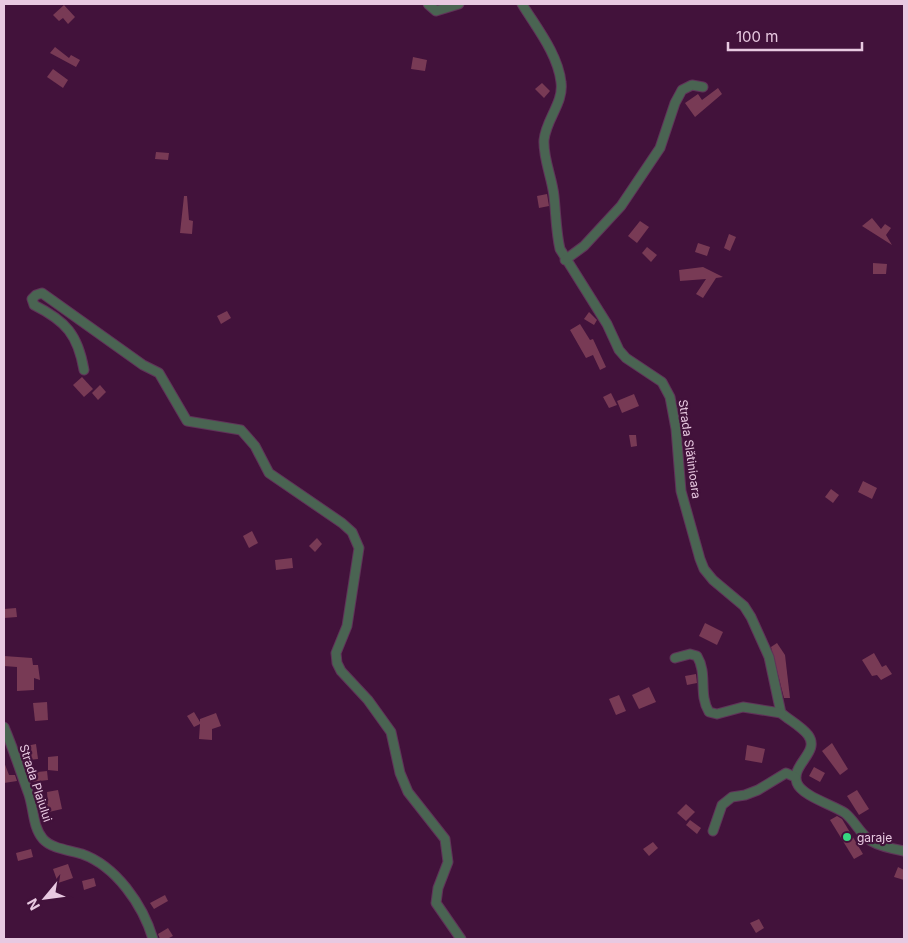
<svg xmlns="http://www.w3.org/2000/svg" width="908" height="943" viewBox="0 0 908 943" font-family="Inter,sans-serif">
	<rect width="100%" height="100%" fill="#42123b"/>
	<!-- building -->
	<g fill="#783a55">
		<polygon points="64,5 75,17 68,24 63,18 59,21 53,15"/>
		<polygon points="55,47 69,58 71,55 80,60 76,67 50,53"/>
		<polygon points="413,57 427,60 425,71 411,69"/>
		<polygon points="53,69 68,80 63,88 47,77"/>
		<polygon points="542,83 550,91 544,98 535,89"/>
		<polygon points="718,88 722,94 695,117 685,103 698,94 702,100"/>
		<polygon points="156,152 169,153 168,160 155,159"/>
		<polygon points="547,194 549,206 539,208 537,196"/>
		<polygon points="184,196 187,196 189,220 193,221 192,234 180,233"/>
		<polygon points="872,218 881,229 885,224 891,228 886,235 892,245 862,226"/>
		<polygon points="640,221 649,227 637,243 628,236"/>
		<polygon points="729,234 736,237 730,251 724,248"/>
		<polygon points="698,243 710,247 707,256 695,252"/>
		<polygon points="647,247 657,255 651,262 642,253"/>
		<polygon points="873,263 887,264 886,274 873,274"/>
		<polygon points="703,267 723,277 716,278 703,298 696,294 706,279 680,281 679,270"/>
		<polygon points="227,311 231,318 221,324 217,316"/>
		<polygon points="589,312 597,320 594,325 584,319"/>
		<polygon points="580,324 590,340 593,339 606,367 600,370 593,355 586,358 570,330"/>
		<polygon points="82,377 93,389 84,397 73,385"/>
		<polygon points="100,385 106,392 98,400 92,393"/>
		<polygon points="611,393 617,405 609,408 603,397"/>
		<polygon points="634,394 639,406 622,413 617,401"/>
		<polygon points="629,435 636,435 637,446 631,447"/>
		<polygon points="863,481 877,488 872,499 858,492"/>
		<polygon points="831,489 839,495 833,503 825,497"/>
		<polygon points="252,531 258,543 249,548 243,536"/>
		<polygon points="317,538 322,544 315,552 309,546"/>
		<polygon points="292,558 293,568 276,570 275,560"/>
		<polygon points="16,608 17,617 4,618 4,609"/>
		<polygon points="705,623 723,632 717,645 699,636"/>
		<polygon points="777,643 785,655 790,698 784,698 771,647"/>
		<polygon points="874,653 882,667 886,665 892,674 881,680 877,675 872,676 862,660"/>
		<polygon points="4,656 32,658 33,665 38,665 40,680 34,678 34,690 17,691 17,667 4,666"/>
		<polygon points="696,674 697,683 687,685 685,676"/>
		<polygon points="649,687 656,702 639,709 632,695"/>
		<polygon points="619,695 626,711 616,715 609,699"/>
		<polygon points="47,702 48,720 35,721 33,703"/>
		<polygon points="194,712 200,722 200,719 216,713 221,726 212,729 212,740 199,739 200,724 194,727 187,716"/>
		<polygon points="832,743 848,769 840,775 822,751"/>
		<polygon points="36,744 38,759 28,760 26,746"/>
		<polygon points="747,745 765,749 762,763 745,760"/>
		<polygon points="58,756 58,771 48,770 48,757"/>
		<polygon points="4,762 9,775 15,775 17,781 4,783"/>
		<polygon points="814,767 825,773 820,782 809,776"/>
		<polygon points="47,771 48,780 31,782 28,773"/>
		<polygon points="58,790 62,809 40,814 38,807 48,804 47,792"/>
		<polygon points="857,790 869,809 859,815 847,796"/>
		<polygon points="686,804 695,812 686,821 677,813"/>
		<polygon points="837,816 842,819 863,854 854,859 830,820"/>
		<polygon points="690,820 701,828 697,834 686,825"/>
		<polygon points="653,842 658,848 649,856 643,849"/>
		<polygon points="31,849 33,857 18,861 16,853"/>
		<polygon points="68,864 73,878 58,883 53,869"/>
		<polygon points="898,867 904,870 904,880 894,877"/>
		<polygon points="94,878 96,886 84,890 82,881"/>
		<polygon points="165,895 168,901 154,909 150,903"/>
		<polygon points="759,919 764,928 756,933 750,923"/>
		<polygon points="168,928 173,936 167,939 160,939 158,934"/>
	</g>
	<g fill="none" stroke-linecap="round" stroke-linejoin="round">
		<!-- minor casing -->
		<g stroke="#603359" stroke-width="11">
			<g id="minor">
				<polyline points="428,4 436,11 459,4"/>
				<path d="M522 4C536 27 558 54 561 82 564 103 546 119 544 140 543 159 552 177 554 196 556 214 556 232 560 249L607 324 619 350 626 358 662 382 670 397 676 429 681 491 700 559 704 569 713 580 744 606 751 617 769 657 781 713C789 720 801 726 808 735 821 752 790 765 797 783 802 796 833 805 845 813 855 821 860 834 871 841 881 847 893 849 904 851"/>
				<polyline points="565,260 584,246 621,206 660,148 675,103 682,90 692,85 703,87"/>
				<path d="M84 370C78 335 66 321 34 305L32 299 36 295 42 293 143 365 159 373 187 421 241 430 255 446 269 473 342 523 352 532 359 548 347 626 336 653 337 663 341 671 368 700 391 732 400 773 408 792 445 839 448 862 438 888 436 903 461 939"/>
				<path d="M675 658 690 654 697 656C708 674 698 694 709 712L717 714 743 707 781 713"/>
				<path d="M4 727C13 748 20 770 28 792 34 807 32 826 43 839 52 849 70 850 82 854 116 866 143 905 153 939"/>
				<polyline points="713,831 722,805 732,797 745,795 758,790 786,773 795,777"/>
			</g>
		</g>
		<!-- minor -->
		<use href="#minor" stroke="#4a6452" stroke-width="9"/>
	</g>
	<!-- markers -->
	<circle fill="#36d880" stroke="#42123b" stroke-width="2" cx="847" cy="837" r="5"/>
	<g text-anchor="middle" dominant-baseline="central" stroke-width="4.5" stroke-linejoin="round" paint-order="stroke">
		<!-- street labels -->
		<g font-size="12" fill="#e8c9e1" stroke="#42123b">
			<text transform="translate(690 449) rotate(82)">Strada Slătinioara</text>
			<text transform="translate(36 783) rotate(72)">Strada Plaiului</text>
		</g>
		<!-- poi labels -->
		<g font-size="12" fill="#e8c9e1" stroke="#42123b" text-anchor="start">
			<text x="857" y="837">garaje</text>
		</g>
	</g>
	<!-- border -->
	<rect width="908" height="943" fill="none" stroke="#e8c9e1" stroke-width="10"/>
	<!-- north arrow -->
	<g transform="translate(45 898) rotate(241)" stroke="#42123b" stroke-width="4" paint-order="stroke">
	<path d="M0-4L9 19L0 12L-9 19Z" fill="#e8c9e1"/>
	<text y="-8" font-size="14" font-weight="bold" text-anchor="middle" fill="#e8c9e1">N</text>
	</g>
	<!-- scale -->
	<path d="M728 42v8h134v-8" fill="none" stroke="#e8c9e1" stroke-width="2.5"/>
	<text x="736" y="42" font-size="15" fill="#e8c9e1" stroke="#42123b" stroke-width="4" paint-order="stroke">100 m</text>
</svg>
